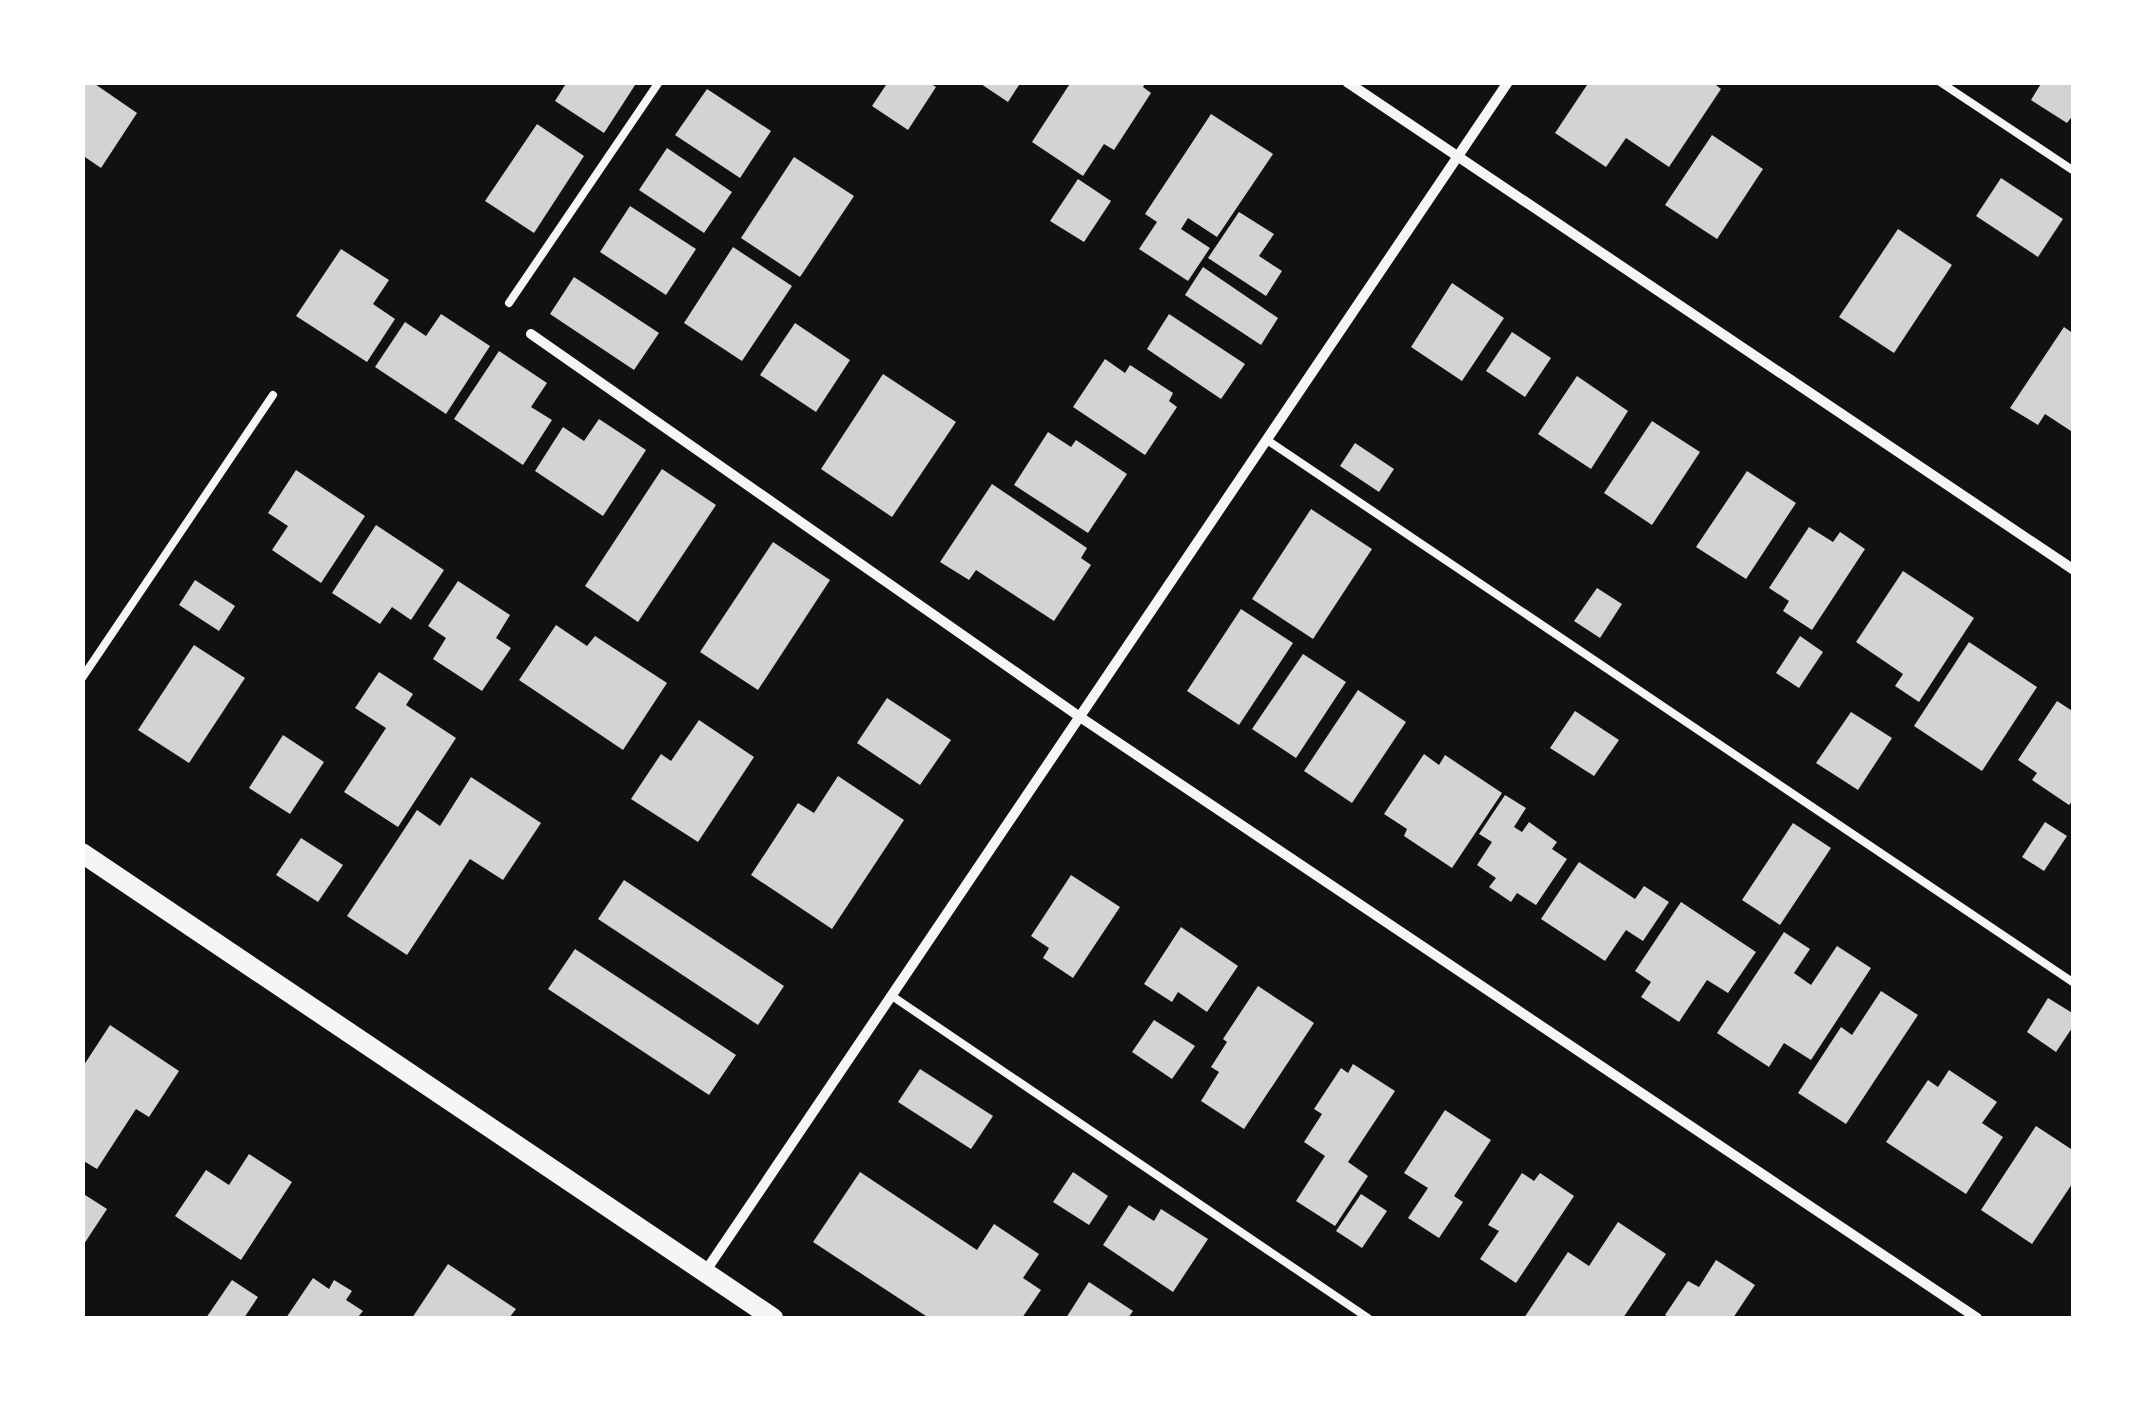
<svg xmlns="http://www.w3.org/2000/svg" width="2156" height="1401" viewBox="0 0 2156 1401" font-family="'Noto Sans',sans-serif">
	<rect width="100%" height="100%" fill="#111"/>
	<!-- building -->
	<g fill="#d3d3d3">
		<polygon points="82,82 92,82 137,113 101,168 82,155"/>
		<polygon points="567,82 637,82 604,133 555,101"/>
		<polygon points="888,82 928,82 936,87 908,130 872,106"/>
		<polygon points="978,82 1021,82 1008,102"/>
		<polygon points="1071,82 1146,82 1143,87 1151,93 1114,150 1104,144 1083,176 1032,142"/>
		<polygon points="1589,82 1712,82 1721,89 1669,167 1626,138 1606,167 1555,133"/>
		<polygon points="2042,82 2074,82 2074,114 2067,123 2031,100"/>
		<polygon points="707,89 771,131 740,178 675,135"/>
		<polygon points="1211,114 1273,154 1217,237 1188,218 1181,229 1210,248 1188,281 1139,249 1157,222 1145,214"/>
		<polygon points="537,124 584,156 534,233 485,201"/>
		<polygon points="1712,135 1763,169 1717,239 1665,205"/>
		<polygon points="667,148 732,192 704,233 639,190"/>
		<polygon points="794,157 854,196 800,277 741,238"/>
		<polygon points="2001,178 2063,219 2038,257 1976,216"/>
		<polygon points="1078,179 1111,201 1084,242 1050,221"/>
		<polygon points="630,206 696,249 666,295 600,252"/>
		<polygon points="1239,212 1274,234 1259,256 1282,271 1266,296 1208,258"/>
		<polygon points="1898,229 1952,265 1894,353 1839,317"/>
		<polygon points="733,247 792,286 742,361 684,323"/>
		<polygon points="341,249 389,280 373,304 395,319 367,362 296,316"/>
		<polygon points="1203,267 1278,318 1261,345 1185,295"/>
		<polygon points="574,277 659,333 634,370 550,314"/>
		<polygon points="1452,283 1504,318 1462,381 1411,347"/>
		<polygon points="441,314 490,346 446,414 375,367 405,322 426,336"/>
		<polygon points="1169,314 1245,364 1221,399 1147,349"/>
		<polygon points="795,323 850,360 816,412 760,375"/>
		<polygon points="2064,327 2074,334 2074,433 2045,414 2038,425 2010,408"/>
		<polygon points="1512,332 1551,358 1525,397 1486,371"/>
		<polygon points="499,351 547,383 531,407 552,420 523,465 454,419"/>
		<polygon points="1105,359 1125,373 1130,365 1173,393 1169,401 1177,407 1145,455 1073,407"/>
		<polygon points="883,374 956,422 892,517 821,469"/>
		<polygon points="1577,376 1628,411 1591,469 1538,434"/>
		<polygon points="599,419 646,450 603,516 535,471 563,427 584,441"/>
		<polygon points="1652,421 1700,452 1652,525 1604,493"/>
		<polygon points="1048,432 1071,447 1076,440 1127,474 1088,533 1014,485"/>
		<polygon points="1355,443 1394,469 1379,492 1340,466"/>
		<polygon points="662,469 716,505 638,622 585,586"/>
		<polygon points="296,470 365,516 321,583 272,550 288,526 268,513"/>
		<polygon points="1747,471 1796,503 1746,579 1696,547"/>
		<polygon points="992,484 1087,548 1081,558 1091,565 1054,621 976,570 969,580 940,562"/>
		<polygon points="1311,509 1372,549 1313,639 1252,599"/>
		<polygon points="376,525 444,570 411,620 392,607 380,624 332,593"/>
		<polygon points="1809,527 1833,542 1840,532 1865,549 1812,630 1783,611 1789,601 1769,588"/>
		<polygon points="773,542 830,580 758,690 700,652"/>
		<polygon points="1903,571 1974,618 1919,702 1895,686 1903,674 1856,642"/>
		<polygon points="195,580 235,606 219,631 179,605"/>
		<polygon points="458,581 510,615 496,638 511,648 482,691 433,659 446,638 428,626"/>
		<polygon points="1597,588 1622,604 1600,638 1574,621"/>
		<polygon points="1241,609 1293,643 1239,725 1187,691"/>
		<polygon points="556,625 587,646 595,636 667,683 623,750 519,680"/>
		<polygon points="1800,636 1823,652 1799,688 1776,673"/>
		<polygon points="1969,642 2037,687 1982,771 1914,726"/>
		<polygon points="194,645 245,678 189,763 138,730"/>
		<polygon points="1303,654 1346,682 1296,758 1252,729"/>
		<polygon points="379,672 413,694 406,705 456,738 398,827 344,792 386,728 355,708"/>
		<polygon points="1358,690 1406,722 1352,803 1304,771"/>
		<polygon points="887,698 951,740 920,785 857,743"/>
		<polygon points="2057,701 2074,712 2074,799 2069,805 2032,780 2037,773 2018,760"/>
		<polygon points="1575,711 1619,740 1594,776 1550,748"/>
		<polygon points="1851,712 1892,738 1858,790 1816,763"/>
		<polygon points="699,720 754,757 698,842 631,799 661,754 671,761"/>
		<polygon points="283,735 324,762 290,814 249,788"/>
		<polygon points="1424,754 1439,765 1445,755 1502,793 1452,868 1404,836 1407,829 1384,814"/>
		<polygon points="838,776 904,820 832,929 751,875 798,803 814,813"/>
		<polygon points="471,777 541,823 503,880 470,859 407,955 347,916 417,810 440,826"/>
		<polygon points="1505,795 1526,808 1514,827 1522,832 1529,822 1557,842 1552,849 1567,859 1536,905 1517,893 1511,902 1489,887 1496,878 1477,865 1492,842 1479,834"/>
		<polygon points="2045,822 2067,836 2044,871 2022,857"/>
		<polygon points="1793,823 1831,848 1780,925 1742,900"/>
		<polygon points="301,838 343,865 318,902 276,875"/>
		<polygon points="1579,862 1635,899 1644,886 1669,902 1643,941 1626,930 1605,961 1541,919"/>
		<polygon points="1071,875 1120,907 1073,978 1043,958 1049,948 1031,936"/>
		<polygon points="624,880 784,986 758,1025 598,919"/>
		<polygon points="1681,902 1756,952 1728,993 1707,980 1679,1022 1641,997 1651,982 1635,971"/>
		<polygon points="1181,927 1238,966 1207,1012 1178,992 1172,1002 1144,984"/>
		<polygon points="1784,932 1810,949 1794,973 1811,985 1837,946 1871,968 1811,1060 1784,1043 1769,1067 1717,1033"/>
		<polygon points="575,949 736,1055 709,1095 548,989"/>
		<polygon points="1258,986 1314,1023 1244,1129 1201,1101 1219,1072 1211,1067 1227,1042 1223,1039"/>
		<polygon points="1881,991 1918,1015 1846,1124 1798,1093 1841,1027 1852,1035"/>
		<polygon points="2048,998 2074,1014 2074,1025 2056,1052 2027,1032"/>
		<polygon points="1154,1020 1195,1046 1172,1079 1132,1052"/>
		<polygon points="110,1025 179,1071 149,1117 136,1109 97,1169 82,1160 82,1068"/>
		<polygon points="1353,1064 1395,1091 1348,1162 1368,1176 1335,1226 1296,1201 1325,1156 1304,1142 1322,1114 1314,1109 1341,1068 1348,1073"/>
		<polygon points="920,1069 993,1116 971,1149 898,1102"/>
		<polygon points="1949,1070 1997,1102 1982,1123 2003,1137 1966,1194 1886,1142 1928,1080 1938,1087"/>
		<polygon points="1445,1110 1491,1140 1454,1196 1463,1202 1439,1238 1408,1218 1428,1188 1404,1173"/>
		<polygon points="2036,1126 2074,1151 2074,1181 2032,1244 1981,1210"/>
		<polygon points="249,1154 292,1182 241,1260 175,1216 206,1170 229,1185"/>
		<polygon points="860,1172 977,1250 994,1224 1039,1254 1023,1278 1041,1290 1022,1318 929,1318 813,1242"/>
		<polygon points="1073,1172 1108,1196 1089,1225 1053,1202"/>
		<polygon points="1522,1173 1534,1181 1540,1173 1574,1196 1516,1283 1480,1259 1499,1231 1488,1225"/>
		<polygon points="82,1193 107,1209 82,1247"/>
		<polygon points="1361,1194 1387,1211 1362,1248 1336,1231"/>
		<polygon points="1129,1205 1154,1221 1161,1209 1208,1239 1173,1292 1103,1245"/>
		<polygon points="1618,1222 1666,1254 1623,1318 1524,1318 1568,1252 1589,1266"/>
		<polygon points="1716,1260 1755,1285 1733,1318 1670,1318 1665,1315 1688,1281 1699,1287"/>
		<polygon points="448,1264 516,1309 509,1318 412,1318"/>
		<polygon points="313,1278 329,1289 334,1280 352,1291 346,1300 363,1311 357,1318 286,1318"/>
		<polygon points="232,1280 258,1297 244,1318 206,1318"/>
		<polygon points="1089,1282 1133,1311 1128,1318 1066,1318"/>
	</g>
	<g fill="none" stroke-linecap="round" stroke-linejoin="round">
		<!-- service -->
		<g stroke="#f5f5f5" stroke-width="8">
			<polyline points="1940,82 2074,171"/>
			<polyline points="509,303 659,82"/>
			<polyline points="1267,440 2074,983"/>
			<polyline points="82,678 273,395"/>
			<polyline points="892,996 1368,1318"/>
		</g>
		<!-- minor -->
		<g stroke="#f5f5f5" stroke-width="10">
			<polyline points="1347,82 2074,570"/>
			<polyline points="531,334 1080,717 1977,1318"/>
			<polyline points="705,1272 1508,82"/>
		</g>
		<!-- secondary -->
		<polyline stroke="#f5f5f5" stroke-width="20" points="82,853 773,1318"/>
	</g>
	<!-- border -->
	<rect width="2156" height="1401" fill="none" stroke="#ffffff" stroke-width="170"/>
</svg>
